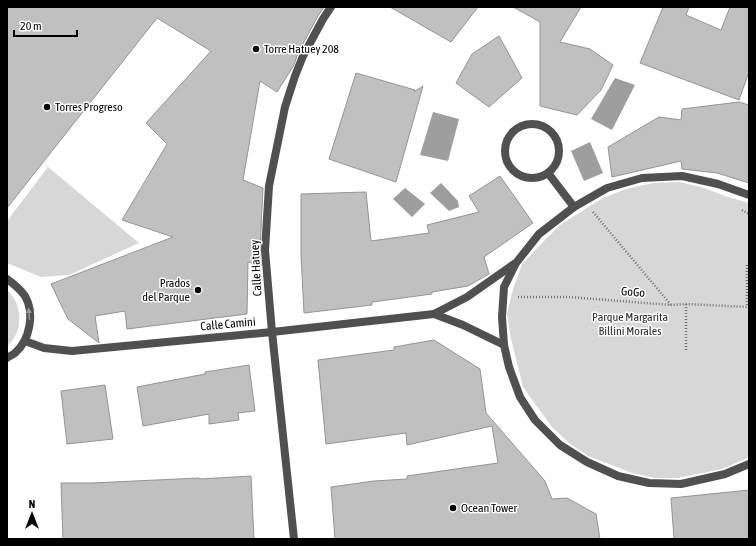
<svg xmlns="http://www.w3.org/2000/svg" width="756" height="546" viewBox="0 0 756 546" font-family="'Asap Condensed',sans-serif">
	<rect width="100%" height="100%" fill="#fff"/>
	<!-- green -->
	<g fill="#d7d7d7">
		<polygon points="48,167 139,243 69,275 41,277 7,263 7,221"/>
		<polygon points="680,182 704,188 728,197 749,203 749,457 722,469 678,478 654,478 632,473 588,456 569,443 552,427 523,387 511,339 507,314 513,289 522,264 542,243 560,225 603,198 626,189 653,183"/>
		<path d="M7 291 9 292C12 296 16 300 17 305 22 319 19 337 7 346Z"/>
	</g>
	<!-- water -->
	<g fill="#9e9e9e">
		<polygon points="615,78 635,85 612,130 591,119"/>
		<polygon points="433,112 459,119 448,161 420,155"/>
		<polygon points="590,142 603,173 584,181 571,151"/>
		<polygon points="441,183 458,201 459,207 449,211 430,193"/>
		<polygon points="405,188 425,204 412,217 393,199"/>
	</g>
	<!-- building -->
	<g fill="#c0c0c0" stroke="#949494">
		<polygon points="7,7 324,7 318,16 298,53 294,65 277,92 260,81 243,180 263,188 260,250 261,266 248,262 247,314 127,329 125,311 95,316 99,343 68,319 51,284 173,237 122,220 167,144 146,123 211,51 157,18 7,208"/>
		<polygon points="390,7 478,7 451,42"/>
		<polygon points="513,7 581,7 560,42 590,49 613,65 601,90 577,115 540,106 540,22"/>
		<polygon points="663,7 689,7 686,15 721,30 730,7 749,7 749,72 739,100 640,63"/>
		<polygon points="499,36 522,78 489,107 456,83 472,54"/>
		<polygon points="356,73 415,90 414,92 423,86 396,182 329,159"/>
		<polygon points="739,102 749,105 749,183 717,173 682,169 681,161 612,177 608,147 659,117 681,120 682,109"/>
		<polygon points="500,176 533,223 484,257 489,274 468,286 432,292 432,294 372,302 372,305 304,313 301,255 301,194 366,192 371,241 429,233 427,225 479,212 469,196"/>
		<polygon points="434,340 480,369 486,413 545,481 552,499 567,498 596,514 600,539 335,539 331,487 374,481 407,479 407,476 498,463 492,426 407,445 406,433 326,444 318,360 394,350 394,347"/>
		<polygon points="249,365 255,411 238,413 239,420 209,424 209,414 143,426 137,387 205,374 205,372"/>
		<polygon points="105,385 113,439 67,444 61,391"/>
		<polygon points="251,476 254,539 63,539 61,483 92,483 199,478 199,479"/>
		<polygon points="749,490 749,539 674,539 671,498"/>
	</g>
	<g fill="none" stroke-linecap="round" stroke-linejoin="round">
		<!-- path -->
		<g stroke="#727272" stroke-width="2.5" stroke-dasharray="1 2" stroke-linecap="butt">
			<polyline points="742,210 749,214"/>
			<polyline points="593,212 671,305"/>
			<polyline points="747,265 747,307"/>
			<polyline points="518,297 569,297 671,305 686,304 749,307"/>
			<polyline points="686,350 686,304"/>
		</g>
		<!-- minor -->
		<g stroke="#505050" stroke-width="8">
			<circle cx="532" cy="151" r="27"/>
			<polyline points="548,173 574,207"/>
			<polyline points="749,195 718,184 682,176 642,178 607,188 574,207 539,234 516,263 504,287 502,317 504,345 509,367 520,397 535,420 560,445 587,462 618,476 649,483 681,484 725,474 749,464"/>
			<path d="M7 279C14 284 20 289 25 296 35 313 30 340 15 353 13 355 9 356 7 358"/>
			<polyline points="434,314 463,325 504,345"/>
			<polyline points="25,341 44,348 72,351 272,332 434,314 467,297 514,264"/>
			<polyline points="294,539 272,332 265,250 269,186 285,107 295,76 303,56 323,19 331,7"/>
		</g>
	</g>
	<!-- one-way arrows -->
	<defs><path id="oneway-solid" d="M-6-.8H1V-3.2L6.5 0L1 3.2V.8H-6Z"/></defs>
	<use fill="#969696" href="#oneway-solid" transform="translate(29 314) rotate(-95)"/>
	<!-- markers -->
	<g fill="#000" stroke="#fff" stroke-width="1.5">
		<circle cx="256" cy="49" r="4"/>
		<circle cx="47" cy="107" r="4"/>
		<circle cx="198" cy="290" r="4"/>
		<circle cx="453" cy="508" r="4"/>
	</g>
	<g text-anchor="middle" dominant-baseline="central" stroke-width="3" stroke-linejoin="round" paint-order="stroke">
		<!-- poi labels -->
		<g font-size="12" fill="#000" stroke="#fff" text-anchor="start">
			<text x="264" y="49">Torre Hatuey 208</text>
			<text x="55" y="107">Torres Progreso</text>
			<text x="190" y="283" text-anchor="end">Prados<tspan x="190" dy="14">del Parque</tspan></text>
			<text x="461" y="508">Ocean Tower</text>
		</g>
		<!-- street labels -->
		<g font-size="12" fill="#000" stroke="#fff">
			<text transform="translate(256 268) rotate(-93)">Calle Hatuey</text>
			<text transform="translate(633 292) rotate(5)">GoGo</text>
			<text transform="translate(228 324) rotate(-5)">Calle Camini</text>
		</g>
		<!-- park labels -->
		<g font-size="12" fill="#2e2e2e" stroke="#fff">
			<text x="630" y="317">Parque Margarita<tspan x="630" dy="14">Billini Morales</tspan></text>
		</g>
	</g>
	<!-- border -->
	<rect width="756" height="546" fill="none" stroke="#000000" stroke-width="16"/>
	<!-- north arrow -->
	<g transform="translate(32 514)" stroke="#ffffff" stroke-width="3" paint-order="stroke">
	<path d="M0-3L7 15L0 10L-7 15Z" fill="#000000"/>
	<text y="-6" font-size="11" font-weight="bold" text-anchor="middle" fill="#000000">N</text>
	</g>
	<!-- scale -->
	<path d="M14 30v6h63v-6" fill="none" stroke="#000000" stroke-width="2"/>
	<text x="20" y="30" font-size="12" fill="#000000" stroke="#ffffff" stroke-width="3" paint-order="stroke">20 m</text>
</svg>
